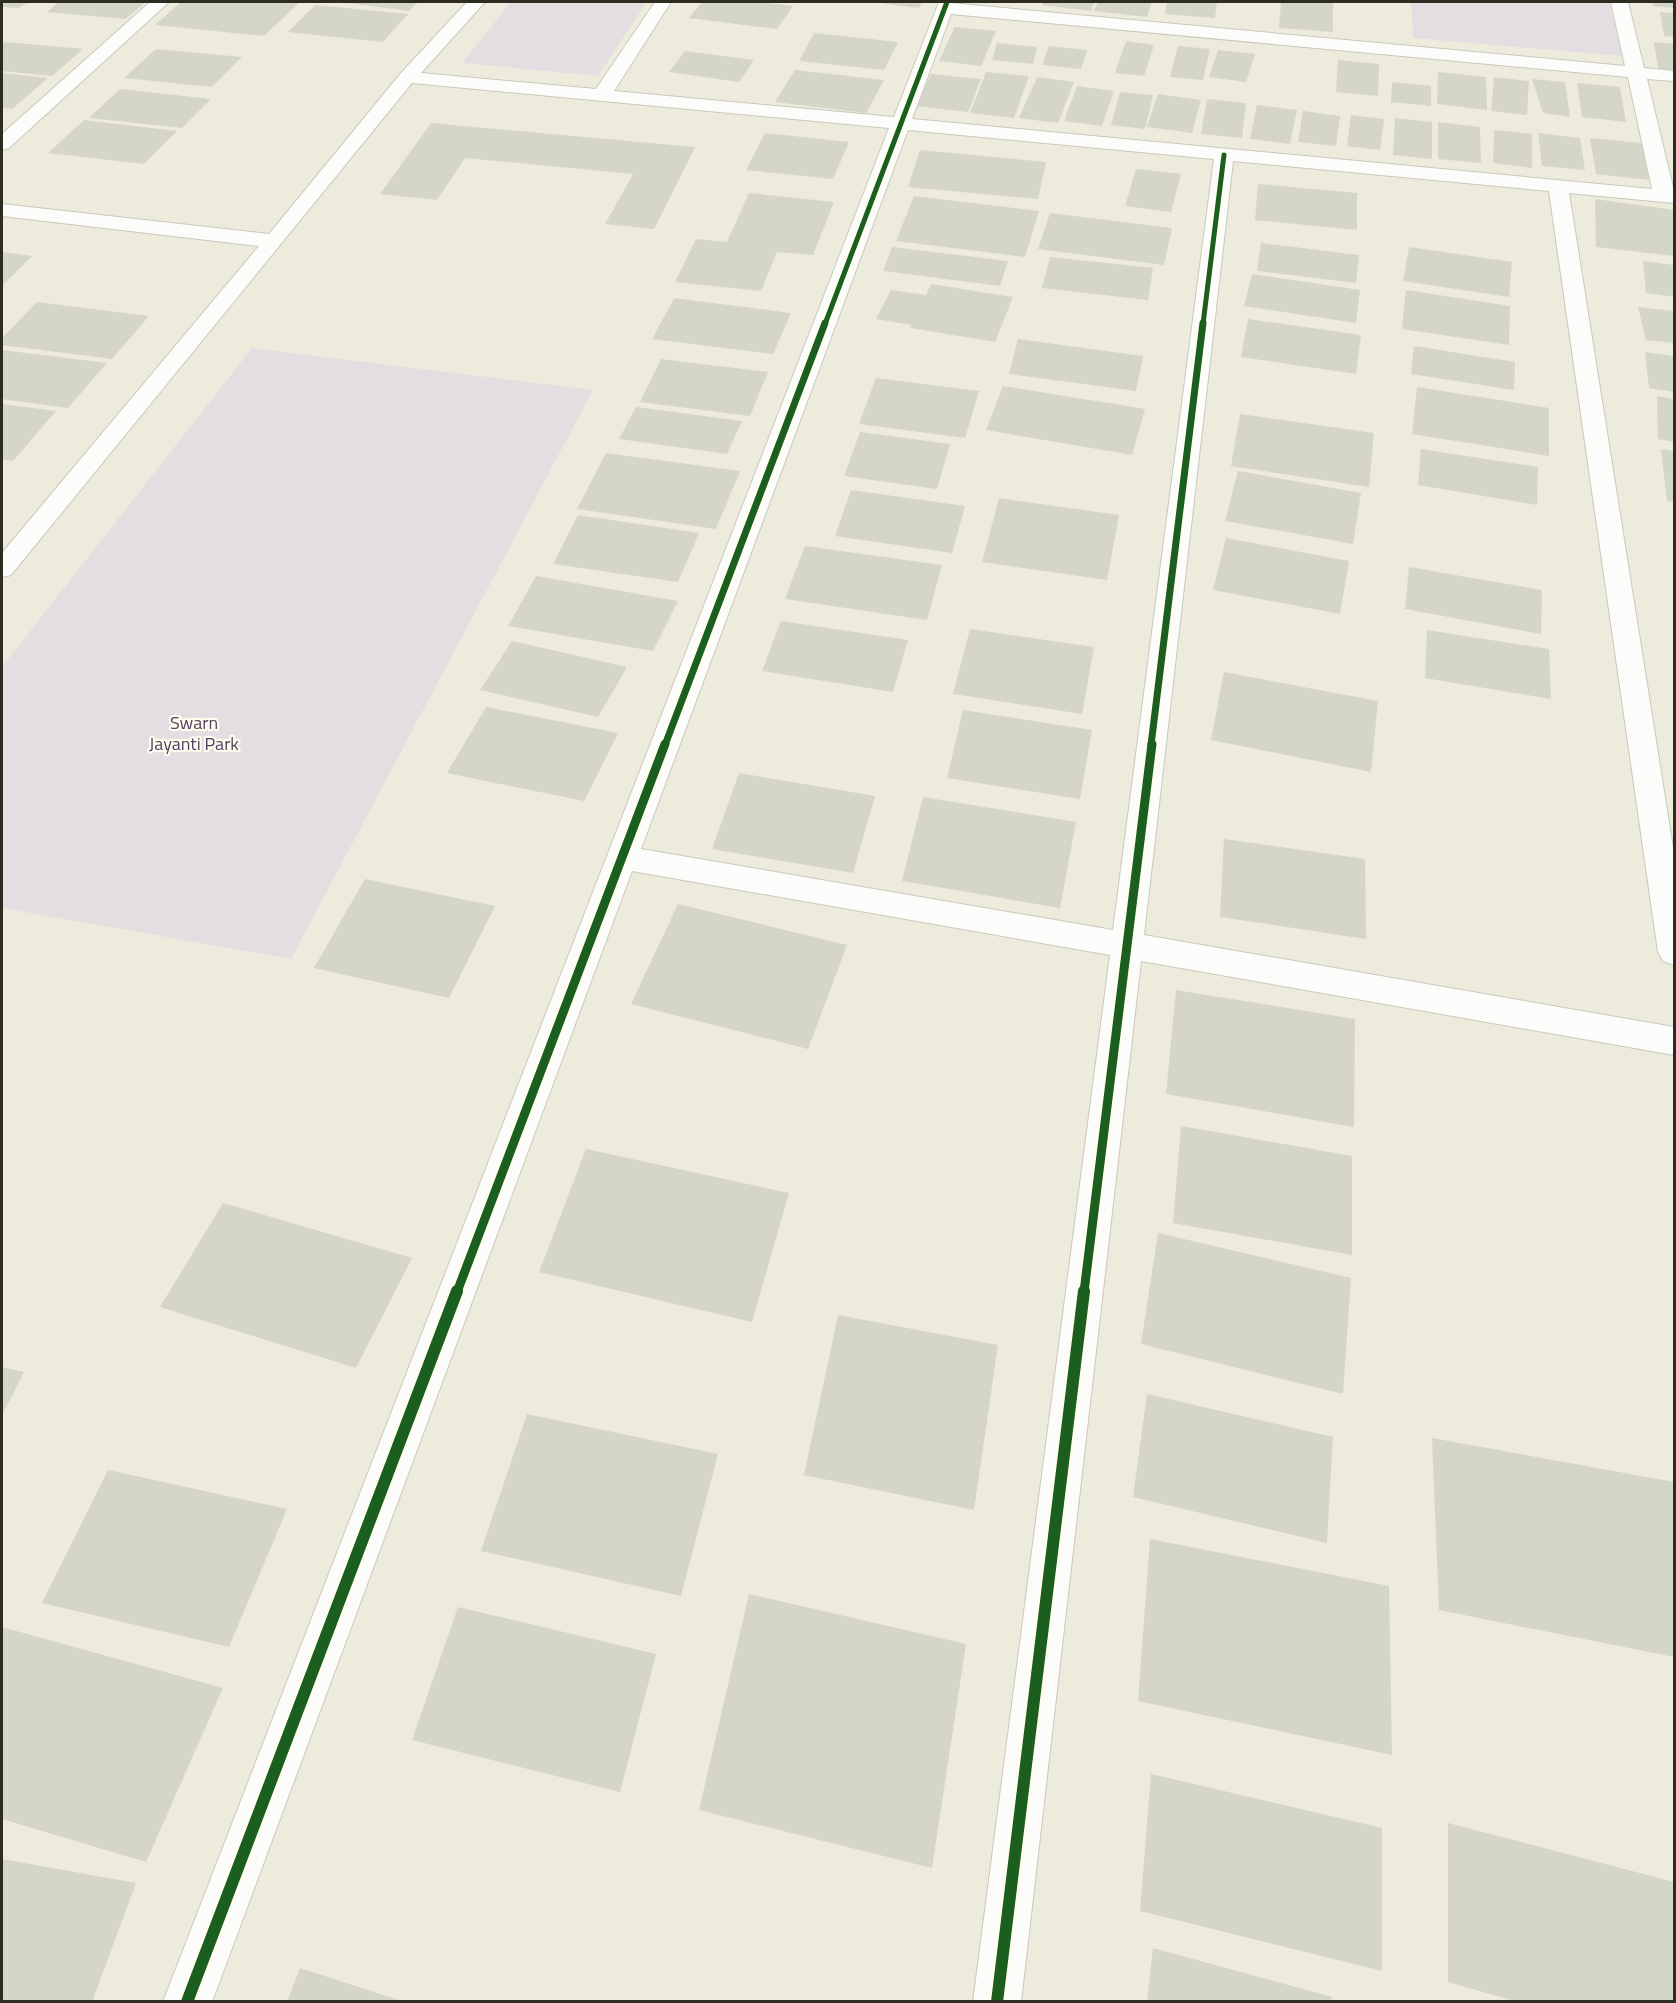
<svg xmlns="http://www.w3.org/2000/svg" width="1676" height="2003" viewBox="0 0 1676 2003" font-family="'Titillium Web',sans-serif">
	<rect width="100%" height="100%" fill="#edecdc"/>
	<!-- green -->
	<g fill="#e4dee2">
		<polygon points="511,2 647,2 598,76 462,63"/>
		<polygon points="1411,2 1609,2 1622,56 1413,38"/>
		<polygon points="252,348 593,390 291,959 2,908 2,667"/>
	</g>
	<!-- building -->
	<g fill="#d5d5c8">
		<polygon points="2,2 28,2 19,8 2,7"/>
		<polygon points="59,2 146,2 125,19 47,12"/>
		<polygon points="181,2 300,2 264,36 155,25"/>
		<polygon points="340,2 417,2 409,11"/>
		<polygon points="702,2 759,2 793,6 777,29 689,18"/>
		<polygon points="872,2 922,2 919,8"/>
		<polygon points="1043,2 1094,2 1091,11 1042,5"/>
		<polygon points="1098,2 1152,2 1147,17 1094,11"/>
		<polygon points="1167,2 1217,2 1215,18 1165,14"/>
		<polygon points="1281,2 1333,2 1333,32 1279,28"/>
		<polygon points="1652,2 1674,2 1674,8 1653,6"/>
		<polygon points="315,5 408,14 383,42 288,32"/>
		<polygon points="1660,12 1674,13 1674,37 1664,36"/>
		<polygon points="955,27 996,31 981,66 939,61"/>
		<polygon points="814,33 898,42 884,70 799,61"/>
		<polygon points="1126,41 1154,45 1144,76 1115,73"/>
		<polygon points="5,42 83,49 52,76 2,71 2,44"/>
		<polygon points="1654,42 1674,44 1674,71 1658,69"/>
		<polygon points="997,43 1037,47 1033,64 992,60"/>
		<polygon points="1049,46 1087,50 1081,69 1042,65"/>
		<polygon points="1178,46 1210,49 1203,80 1170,77"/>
		<polygon points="156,49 242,57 212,87 124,78"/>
		<polygon points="1218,50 1255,54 1246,82 1209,77"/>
		<polygon points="685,51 754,60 739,82 669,72"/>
		<polygon points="1338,60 1379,64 1378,96 1336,92"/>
		<polygon points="795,70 884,80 866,113 775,102"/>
		<polygon points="986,72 1029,76 1014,118 970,113"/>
		<polygon points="1438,72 1486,77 1487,110 1437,104"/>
		<polygon points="2,73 48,78 12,109 2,108"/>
		<polygon points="931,74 981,79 968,112 916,106"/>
		<polygon points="1037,77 1074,82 1058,123 1019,118"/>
		<polygon points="1494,77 1529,81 1527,115 1491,111"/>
		<polygon points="1532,79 1565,82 1570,117 1543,113"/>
		<polygon points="1392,82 1431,86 1431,106 1391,102"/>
		<polygon points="1577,83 1620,87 1626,122 1582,117"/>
		<polygon points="1077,86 1114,91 1102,126 1064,121"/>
		<polygon points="120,89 211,99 182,128 89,118"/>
		<polygon points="1120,92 1153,95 1145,129 1111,125"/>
		<polygon points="1158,94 1201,100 1192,133 1147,127"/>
		<polygon points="1207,99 1246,103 1242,138 1201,134"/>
		<polygon points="1257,105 1297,110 1290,144 1250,139"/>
		<polygon points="1303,111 1340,116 1336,146 1298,142"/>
		<polygon points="1351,115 1384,119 1380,150 1347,146"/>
		<polygon points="1395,118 1432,122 1432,159 1393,155"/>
		<polygon points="84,120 177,131 144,164 48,153"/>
		<polygon points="1438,122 1480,127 1481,163 1438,159"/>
		<polygon points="431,123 695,147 654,229 605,224 633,174 465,158 437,200 380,194"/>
		<polygon points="1494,130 1532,134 1532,168 1493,163"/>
		<polygon points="765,133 849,142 833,179 746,170"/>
		<polygon points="1538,133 1580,138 1585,170 1542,166"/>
		<polygon points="1590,138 1642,143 1649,180 1596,174"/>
		<polygon points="920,150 1046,162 1038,199 908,187"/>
		<polygon points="1136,169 1181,174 1171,212 1125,206"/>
		<polygon points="1258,184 1357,193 1357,230 1255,220"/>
		<polygon points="749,193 834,202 813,255 777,252 761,291 675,282 696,239 727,242"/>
		<polygon points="914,196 1039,211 1025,257 896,241"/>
		<polygon points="1595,199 1674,210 1674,256 1596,247"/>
		<polygon points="1050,213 1172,228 1164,265 1038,249"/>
		<polygon points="1261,243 1359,255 1356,283 1257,271"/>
		<polygon points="892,247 1008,261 1000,286 883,271"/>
		<polygon points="1409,247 1512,262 1509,297 1403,281"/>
		<polygon points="2,252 32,256 2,286"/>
		<polygon points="1050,257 1153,268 1148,300 1042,288"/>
		<polygon points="1643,261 1674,265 1674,297 1646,293"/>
		<polygon points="1252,274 1360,290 1356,323 1244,306"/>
		<polygon points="931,284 1013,297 995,342 910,328 912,325 876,319 891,290 926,295"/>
		<polygon points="1406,290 1510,306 1509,345 1402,329"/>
		<polygon points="674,298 791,313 773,354 652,339"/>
		<polygon points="37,302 149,316 112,359 2,345 2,338"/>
		<polygon points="1638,307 1674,311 1674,343 1646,340"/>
		<polygon points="1248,319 1361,335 1356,374 1241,357"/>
		<polygon points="1018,339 1143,356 1136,391 1009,374"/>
		<polygon points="1414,346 1515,362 1514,390 1411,374"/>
		<polygon points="2,350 107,363 68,408 2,399"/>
		<polygon points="1645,352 1674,356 1674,392 1649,388"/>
		<polygon points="661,359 768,372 750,416 640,402"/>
		<polygon points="876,378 979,391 965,438 859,424"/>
		<polygon points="1003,386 1145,409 1132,455 986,430"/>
		<polygon points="1417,387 1549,408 1549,456 1412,434"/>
		<polygon points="1657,396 1674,399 1674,442 1658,439"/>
		<polygon points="2,404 56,411 13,461 2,459"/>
		<polygon points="636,407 742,421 727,454 619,439"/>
		<polygon points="1240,414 1374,433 1369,487 1231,466"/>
		<polygon points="860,432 950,444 937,489 844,476"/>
		<polygon points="1421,449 1538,467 1537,505 1418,485"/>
		<polygon points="1661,449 1674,451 1674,502 1667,501"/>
		<polygon points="606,453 740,471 716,529 577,509"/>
		<polygon points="1238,471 1361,493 1353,544 1225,521"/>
		<polygon points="851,490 965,506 952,553 835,536"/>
		<polygon points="999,498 1119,515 1107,580 982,562"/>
		<polygon points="578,515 699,533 678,582 553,564"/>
		<polygon points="1226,538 1349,561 1340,614 1213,590"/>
		<polygon points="805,546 942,565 927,620 785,599"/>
		<polygon points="1409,567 1542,590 1541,634 1405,609"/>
		<polygon points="536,576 678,601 653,651 508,626"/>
		<polygon points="781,621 908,640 893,692 762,671"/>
		<polygon points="970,629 1094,647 1082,714 953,694"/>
		<polygon points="1427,630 1549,649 1551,699 1425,678"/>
		<polygon points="512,641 627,667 598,717 480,690"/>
		<polygon points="1224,672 1378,701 1371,772 1211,740"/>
		<polygon points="486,707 618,733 584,801 447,773"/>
		<polygon points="963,710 1092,730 1080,799 947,778"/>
		<polygon points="739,773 875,796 853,873 712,849"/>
		<polygon points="923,797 1076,822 1060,908 902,881"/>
		<polygon points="1224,839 1365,859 1366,939 1220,917"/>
		<polygon points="365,879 495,906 449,998 314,968"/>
		<polygon points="678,904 847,945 808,1049 631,1004"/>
		<polygon points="1176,990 1355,1019 1354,1127 1166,1094"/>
		<polygon points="1181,1126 1352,1156 1352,1255 1173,1223"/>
		<polygon points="586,1149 789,1193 752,1322 539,1272"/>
		<polygon points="223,1203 412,1258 356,1368 160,1307"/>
		<polygon points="1158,1233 1351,1278 1343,1394 1141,1344"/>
		<polygon points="838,1315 998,1345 974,1510 804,1475"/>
		<polygon points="2,1367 24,1372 2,1415"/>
		<polygon points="1147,1394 1333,1437 1327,1543 1133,1497"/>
		<polygon points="527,1414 718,1454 681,1596 481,1551"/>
		<polygon points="1432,1438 1674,1482 1674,1657 1439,1610"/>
		<polygon points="108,1470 287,1509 229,1647 42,1603"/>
		<polygon points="1150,1539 1389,1586 1392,1755 1138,1701"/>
		<polygon points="749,1594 966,1644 932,1868 699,1810"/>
		<polygon points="458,1607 656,1654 620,1792 412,1740"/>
		<polygon points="2,1627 223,1688 146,1862 2,1819"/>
		<polygon points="1151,1774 1382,1828 1382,1971 1140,1911"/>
		<polygon points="1448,1823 1674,1882 1674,2002 1518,2002 1448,1982"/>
		<polygon points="2,1859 136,1883 92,2002 2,2002"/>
		<polygon points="1153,1948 1332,1997 1331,2002 1147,2002"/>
		<polygon points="300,1968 402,2001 402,2002 287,2002"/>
	</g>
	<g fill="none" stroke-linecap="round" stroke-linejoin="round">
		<!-- minor casing -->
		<g stroke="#c9c9bc" stroke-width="2">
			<g id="minor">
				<polygon points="150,2 169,2 9,148 2,150 2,134"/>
				<path d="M467 2H485L421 73 596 89 655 2H671L614 91 894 117 939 2 1625 66 1611 2H1628L1644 68 1674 71V81L1647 79 1674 191V203L1569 193 1674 854V965L1663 961 1658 952 1549 191 1233 161 1144 935 1674 1027V1055L1141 961 1021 2002H973L1110 955 632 871 212 2002H163L889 128 412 83 11 575 2 577V553L259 246 2 216V204L269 234 401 73ZM951 14 1628 77 1652 189 912 119ZM908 130 1214 159 1113 930 641 849Z"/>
			</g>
		</g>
		<!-- minor -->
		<use href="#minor" fill="#fcfcfa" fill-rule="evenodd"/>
		<!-- cycleway-far3 casing -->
		<g stroke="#fffeed" stroke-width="8">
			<g id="cycleway-far3">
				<polyline points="825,324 947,2"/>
				<polyline points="1203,324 1224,155"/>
			</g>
		</g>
		<!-- cycleway-far2 casing -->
		<g stroke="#fffeed" stroke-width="10">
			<g id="cycleway-far2">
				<polyline points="665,745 825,323"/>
				<polyline points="1151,745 1203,323"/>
			</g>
		</g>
		<!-- cycleway-far1 casing -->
		<g stroke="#fffeed" stroke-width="13">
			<g id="cycleway-far1">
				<polyline points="457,1292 665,744"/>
				<polyline points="1084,1292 1152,744"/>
			</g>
		</g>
		<!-- cycleway casing -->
		<g stroke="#fffeed" stroke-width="16">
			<g id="cycleway">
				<polyline points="187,2002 457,1291"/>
				<polyline points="997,2002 1084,1291"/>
			</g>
		</g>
		<!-- cycleway-far3 -->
		<use href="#cycleway-far3" stroke="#1b5e20" stroke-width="5"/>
		<!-- cycleway-far2 -->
		<use href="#cycleway-far2" stroke="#1b5e20" stroke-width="7"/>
		<!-- cycleway-far1 -->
		<use href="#cycleway-far1" stroke="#1b5e20" stroke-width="9"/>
		<!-- cycleway -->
		<use href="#cycleway" stroke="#1b5e20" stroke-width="12"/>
	</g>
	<g text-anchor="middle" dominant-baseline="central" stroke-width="4.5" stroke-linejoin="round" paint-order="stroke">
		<!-- park labels -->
		<g font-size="18" fill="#533e66" stroke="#fffeed">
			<text x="194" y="722">Swarn<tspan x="194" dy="21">Jayanti Park</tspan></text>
		</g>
	</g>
	<!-- border -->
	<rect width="1676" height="2003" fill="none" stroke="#2c2c21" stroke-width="6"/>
</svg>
